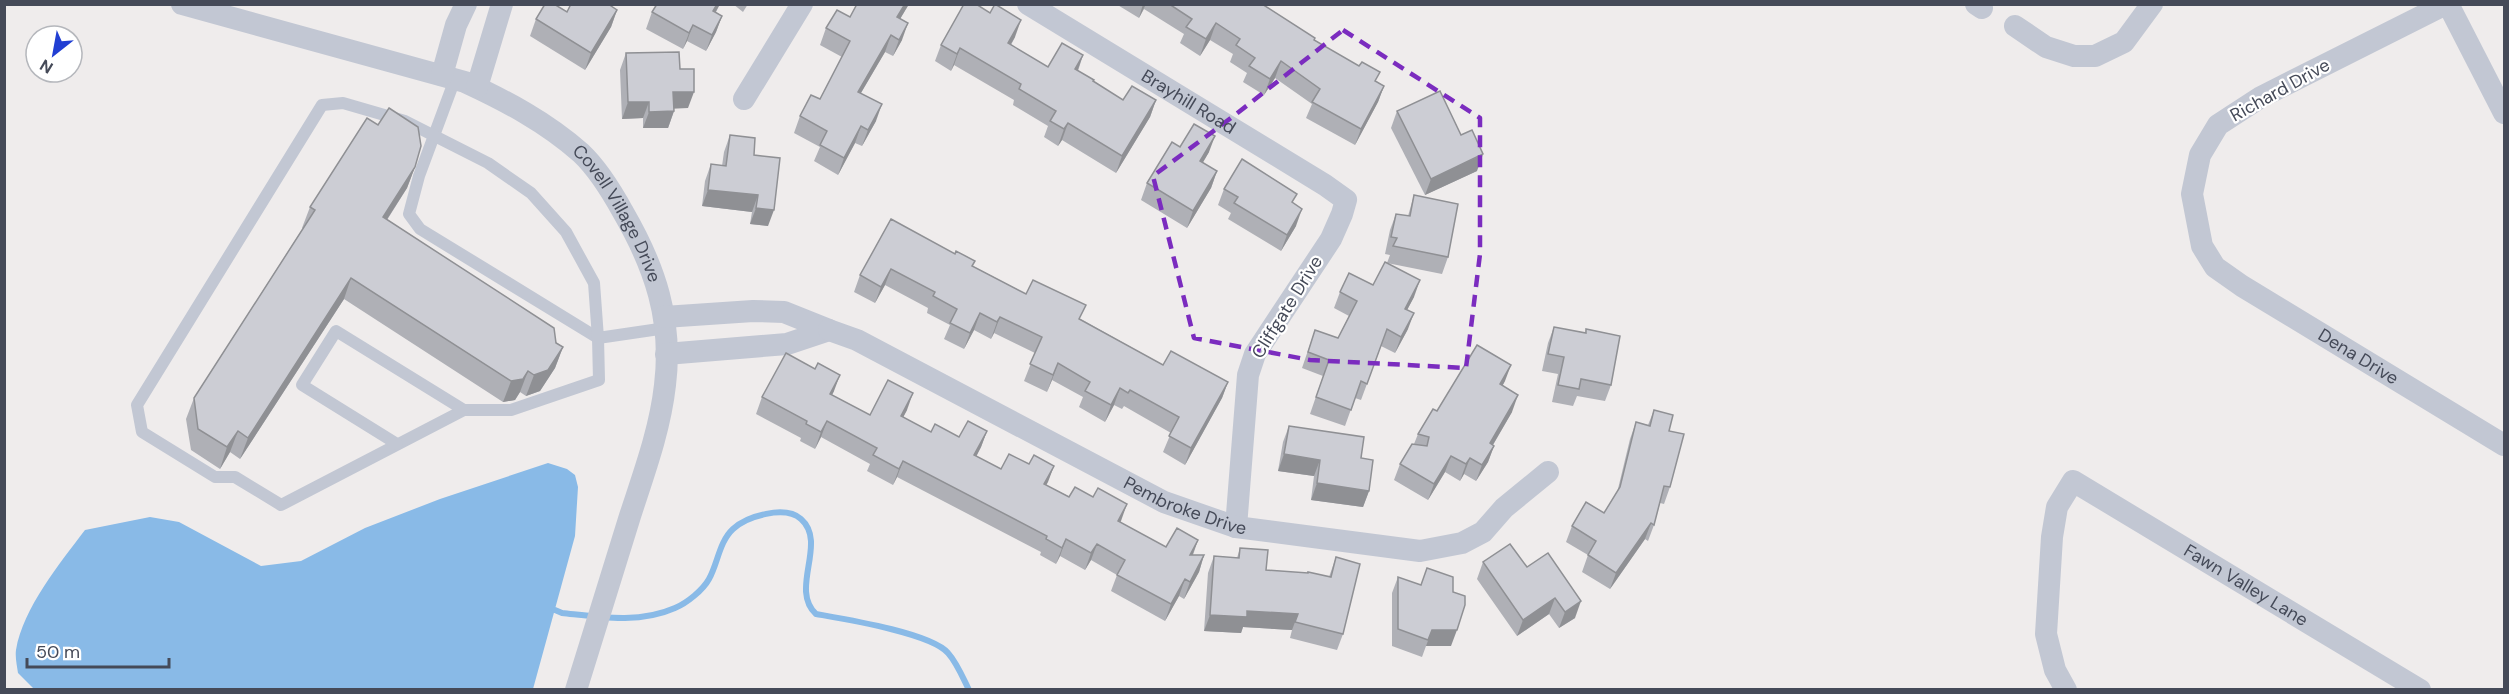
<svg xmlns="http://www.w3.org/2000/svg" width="2509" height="694" viewBox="0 0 2509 694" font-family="'DM Sans',sans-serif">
	<rect width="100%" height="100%" fill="#efecec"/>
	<!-- water -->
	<path fill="#89bae7" d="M548 463 567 469 575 475 578 487 575 536 533 689 35 690 18 673C17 666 15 657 16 650 23 608 60 563 85 530L150 517 179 522 261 566 301 561 365 528 440 499Z"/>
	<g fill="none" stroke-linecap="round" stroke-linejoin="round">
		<!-- stream -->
		<path stroke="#89bae7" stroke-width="6" d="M555 610 562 613C599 617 639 624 675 608 687 603 703 590 709 579 718 563 719 542 733 529 747 516 785 505 801 519 828 543 789 589 816 614 844 619 931 633 948 653 957 663 963 678 969 690"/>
		<!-- lane -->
		<g stroke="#c2c7d3" stroke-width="12">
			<polyline points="455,79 419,176 409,214 420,229 598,338"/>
			<polyline points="598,338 594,283 566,232 531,193 488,163 405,121 343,103 322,105 137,405 142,432 215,477 235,477 281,505 464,410 511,410 599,380 598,338 666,328"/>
			<polyline points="397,444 302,385 336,331 464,410"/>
		</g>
		<!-- street -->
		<g stroke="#c2c7d3" stroke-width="22">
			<path id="s1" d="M182 4 465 82C506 101 546 122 581 153 598 169 612 192 623 212 655 267 673 320 665 385 660 430 644 473 630 516 612 574 594 632 576 690"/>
			<path id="s2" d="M1028 4 1325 185 1346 200 1342 214 1331 239 1255 354 1248 375 1236 527"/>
			<polyline points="1976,4 1982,8"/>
			<path id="s3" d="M2446 4 2261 97 2218 125 2200 155 2192 194 2202 246 2215 267 2242 286 2504 445"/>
			<polyline points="2448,4 2504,113"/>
			<polyline points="2015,26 2046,47 2074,56 2095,56 2124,42 2152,4"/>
			<polyline points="442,75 456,25 466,4"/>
			<polyline points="477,87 502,4"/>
			<polyline points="744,99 802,4"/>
			<polyline points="664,317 753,311 784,312 829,330 787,344 666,354"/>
			<path id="s4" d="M829 330 857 340 1164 502 1236 527 1420 551 1462 543 1483 532 1504 508 1548 472"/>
			<path id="s5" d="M2066 690 2055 670 2046 634 2052 537 2057 507 2073 481 2420 690"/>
		</g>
	</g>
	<!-- wall -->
	<g fill="#afb0b6">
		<polygon points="657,4 720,4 716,12 722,16 716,32 706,51 687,41 683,49 646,29 652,12"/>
		<polygon points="733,4 748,4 743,12"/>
		<polygon points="857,4 909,4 900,19 902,40 893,56 885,52 861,93 876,121 862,146 855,143 838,175 814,161 820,147 794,133 800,116 820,99 842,57 820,45 826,28 850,17"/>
		<polygon points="1116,4 1262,4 1314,40 1384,86 1378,102 1355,145 1306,118 1312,104 1275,78 1264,95 1243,82 1247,73 1230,62 1233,54 1210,40 1200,56 1180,43 1184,34 1144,9 1139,18"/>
		<polygon points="617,10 611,27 585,70 530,36 536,19 567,12"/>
		<polygon points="1015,37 1011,45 1048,67 1083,55 1078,71 1093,82 1123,100 1156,100 1150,117 1116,173 1062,140 1058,146 1044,137 1048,126 1013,105 1014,100 954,65 951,71 935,61 941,45"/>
		<polygon points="626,53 680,69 688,108 673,108 674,111 668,128 643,128 643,118 622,119 620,70"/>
		<polygon points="1397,111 1477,171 1425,195 1391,128"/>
		<polygon points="730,135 754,155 768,226 750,224 752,212 702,206 705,181 711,164 722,166 724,152"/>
		<polygon points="1180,147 1209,152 1202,163 1217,171 1211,188 1187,228 1141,200 1147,183"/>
		<polygon points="415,167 407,188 387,220 563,347 555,368 540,391 526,396 520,392 515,400 503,402 344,299 240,459 230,452 220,469 191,450 186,419 194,398 303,228 302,228 310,207"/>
		<polygon points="1224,189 1293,204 1296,226 1281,251 1228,219 1231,213 1218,205"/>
		<polygon points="1414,195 1448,257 1442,274 1387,263 1390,255 1385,254 1390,230 1396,214 1408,216"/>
		<polygon points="891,219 973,266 1026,294 1081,319 1163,365 1228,382 1222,398 1185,465 1163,452 1171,433 1124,406 1122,409 1114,405 1105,422 1079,407 1083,397 1052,380 1047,392 1024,381 1035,353 994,333 991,339 974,330 964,349 944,339 950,325 927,313 928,308 885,285 875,303 854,292 860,275"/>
		<polygon points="1373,285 1414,297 1407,310 1408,329 1395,353 1381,346 1361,400 1355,398 1345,426 1310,414 1323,376 1302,368 1315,330 1338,338 1349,316 1334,308 1340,292"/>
		<polygon points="1554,327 1585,333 1586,329 1611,385 1605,401 1577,396 1573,406 1552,402 1558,374 1542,371 1548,343"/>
		<polygon points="815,369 834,391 832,395 870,415 907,410 903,417 931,432 959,437 987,431 981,447 976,457 1001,469 1029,464 1054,466 1046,485 1120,522 1166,547 1198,540 1193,555 1204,555 1199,572 1184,599 1179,596 1165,621 1111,591 1117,575 1091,560 1085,570 1060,556 1056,564 1040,555 1041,552 897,477 893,485 867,471 870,464 821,437 815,449 800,441 801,438 756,414 762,397"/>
		<polygon points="1505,381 1502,386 1512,412 1493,445 1494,446 1488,462 1476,481 1464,474 1460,481 1445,472 1428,500 1394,480 1400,464 1414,444 1418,434 1437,411"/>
		<polygon points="1654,410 1669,431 1670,487 1664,504 1660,503 1654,525 1648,541 1645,539 1610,589 1582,572 1588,555 1566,542 1572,526 1604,513 1617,493 1630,439 1636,422 1648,425"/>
		<polygon points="1289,426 1361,458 1369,491 1363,507 1311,500 1314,476 1278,471 1283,442"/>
		<polygon points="1240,548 1266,570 1329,577 1336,557 1343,634 1337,650 1290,638 1292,630 1243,627 1241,633 1204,631 1208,573 1214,556 1237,558"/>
		<polygon points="1483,562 1527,567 1575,618 1559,628 1549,614 1517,636 1477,579"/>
		<polygon points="1398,577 1451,646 1426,646 1422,657 1392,646 1392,593"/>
	</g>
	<!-- shaded-wall -->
	<g fill="#8f9094">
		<polygon points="717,4 720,4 707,27 713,11"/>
		<polygon points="905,4 909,4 891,34 897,17"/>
		<polygon points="1143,4 1146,4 1139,18"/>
		<polygon points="617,10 611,27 585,70 591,53"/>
		<polygon points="722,16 716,32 706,51 712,35"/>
		<polygon points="1021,20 1015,37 1002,59 1008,43"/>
		<polygon points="908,23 902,40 893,56 899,40"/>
		<polygon points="1216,23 1210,40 1200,56 1206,39"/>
		<polygon points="693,25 687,41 683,49 689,33"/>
		<polygon points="891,35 885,52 852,108 858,92"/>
		<polygon points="960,48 954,65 951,71 957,54"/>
		<polygon points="1083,55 1077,72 1075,69"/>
		<polygon points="1281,61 1275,78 1264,95 1270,79"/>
		<polygon points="1384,86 1378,102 1355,145 1361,129"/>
		<polygon points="673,92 694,92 688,108 667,109"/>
		<polygon points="1156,100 1150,117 1116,173 1122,156"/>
		<polygon points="628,102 649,102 643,118 622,119"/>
		<polygon points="882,104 876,121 862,146 868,130"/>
		<polygon points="674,111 668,128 643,128 649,112"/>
		<polygon points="1068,123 1062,140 1058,146 1064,129"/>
		<polygon points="861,126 855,143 838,175 844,158"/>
		<polygon points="1215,136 1209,152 1194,178 1200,161"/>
		<polygon points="1483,154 1477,171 1425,195 1431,179"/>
		<polygon points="415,167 407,188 375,238 383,217"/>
		<polygon points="1217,171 1211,188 1187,228 1193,211"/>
		<polygon points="708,190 758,195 752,212 702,206"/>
		<polygon points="756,208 774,210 768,226 750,224"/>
		<polygon points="1302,209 1296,226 1281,251 1287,235"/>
		<polygon points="891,269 885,285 875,303 881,287"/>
		<polygon points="351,278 344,299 240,459 248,438"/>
		<polygon points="1420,280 1414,297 1399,325 1405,309"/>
		<polygon points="980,313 974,330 964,349 970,333"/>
		<polygon points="1414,313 1408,329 1395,353 1401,337"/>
		<polygon points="1000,317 994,333 991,339 997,322"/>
		<polygon points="563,347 555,368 540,391 526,396 534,375"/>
		<polygon points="1058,363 1052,380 1047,392 1053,375"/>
		<polygon points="1511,365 1505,381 1494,401 1500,384"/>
		<polygon points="528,371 520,392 515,400 503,402 511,381"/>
		<polygon points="840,375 834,391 824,410 830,394"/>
		<polygon points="1228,382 1222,398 1185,465 1191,448"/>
		<polygon points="1120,388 1114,405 1105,422 1111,405"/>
		<polygon points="913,393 907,410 895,433 901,416"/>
		<polygon points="1518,395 1512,412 1484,460 1490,443"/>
		<polygon points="827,421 821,437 815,449 821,432"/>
		<polygon points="238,431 230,452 220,469 227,447"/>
		<polygon points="987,431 981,447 968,472 974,455"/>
		<polygon points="1494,446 1488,462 1476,481 1482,465"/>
		<polygon points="1284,454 1320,460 1314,476 1278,471"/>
		<polygon points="1451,456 1445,472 1428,500 1434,484"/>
		<polygon points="1470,458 1464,474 1460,481 1466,464"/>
		<polygon points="903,461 897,477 893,485 899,469"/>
		<polygon points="1054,466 1048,482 1038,500 1044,484"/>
		<polygon points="1317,483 1369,491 1363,507 1311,500"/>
		<polygon points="1127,504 1121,521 1112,537 1118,521"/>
		<polygon points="1651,523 1645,539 1610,589 1616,573"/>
		<polygon points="1066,539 1060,556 1056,564 1062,548"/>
		<polygon points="1198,540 1192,556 1190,555"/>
		<polygon points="1097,544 1091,560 1085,570 1091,553"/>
		<polygon points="1204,555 1199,572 1184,599 1190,582"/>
		<polygon points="1185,579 1179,596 1165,621 1171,604"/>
		<polygon points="1555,598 1549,614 1517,636 1523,620"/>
		<polygon points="1581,601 1575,618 1559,628 1565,612"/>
		<polygon points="1247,611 1298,614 1292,630 1243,627 1241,633 1204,631 1210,615"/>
		<polygon points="1432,630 1457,630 1451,646 1426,646"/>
	</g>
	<!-- building -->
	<g fill="#cccdd4" stroke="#8f9094" stroke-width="1.5">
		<polygon points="545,4 554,4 567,12 571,4 608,4 617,10 591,53 536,19"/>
		<polygon points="657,4 717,4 713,11 722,16 712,35 693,25 689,33 652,12"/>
		<polygon points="857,4 905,4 897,17 908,23 899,40 891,35 858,92 882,104 868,130 861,126 844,158 820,145 827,131 800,116 811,95 820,99 850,41 826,28 837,10 850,17"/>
		<polygon points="964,4 976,4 990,13 995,4 1021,20 1008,43 1048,67 1062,43 1083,55 1075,69 1094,80 1093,81 1123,100 1132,86 1156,100 1122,156 1068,123 1064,129 1050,121 1056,111 1019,89 1021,84 960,48 957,54 941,45"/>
		<polygon points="1169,4 1262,4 1315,38 1314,40 1359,66 1362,62 1380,72 1375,81 1384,86 1361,129 1312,102 1320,89 1281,61 1270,79 1249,66 1255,58 1236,45 1240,39 1216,23 1206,39 1186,27 1192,19"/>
		<polygon points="679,52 680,69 694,69 694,92 673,92 674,111 649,112 649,102 628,102 626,53"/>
		<polygon points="1440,91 1461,135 1472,130 1483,154 1431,179 1397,111"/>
		<polygon points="389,108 418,127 421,146 415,167 383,217 554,328 556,343 563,347 548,370 534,375 528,371 523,379 511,381 351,278 248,438 238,431 227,447 198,429 194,398 315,210 310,207 367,118 378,125"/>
		<polygon points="1194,124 1215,136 1200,161 1217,171 1193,211 1147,183 1172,142 1180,147"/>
		<polygon points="730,135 755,138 754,155 780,158 774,210 756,208 758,195 708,190 711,164 726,166"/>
		<polygon points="1242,159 1297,194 1292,202 1302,209 1287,235 1234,203 1238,197 1224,189"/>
		<polygon points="1414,195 1458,204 1448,257 1393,246 1397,238 1391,237 1396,214 1410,216"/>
		<polygon points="891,219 955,254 956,251 975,261 972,266 1026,294 1033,280 1086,305 1079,319 1163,365 1171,351 1228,382 1191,448 1169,436 1179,417 1130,390 1128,393 1120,388 1111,405 1085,391 1090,382 1058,363 1053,375 1030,364 1042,337 1000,317 997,322 980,313 970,333 950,323 957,309 933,296 935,292 891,269 881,287 860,275"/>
		<polygon points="1385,262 1420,280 1405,309 1414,313 1401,337 1387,329 1367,384 1361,381 1351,410 1316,397 1329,360 1308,352 1315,330 1338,338 1357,301 1340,292 1349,273 1373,285"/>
		<polygon points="1554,327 1586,333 1586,329 1620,336 1611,385 1581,379 1579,389 1558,385 1564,357 1548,354"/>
		<polygon points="1477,345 1511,365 1500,384 1518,395 1490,443 1494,446 1482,465 1470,458 1466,464 1451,456 1434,484 1400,464 1412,444 1427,446 1429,437 1418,434 1433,409 1437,411"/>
		<polygon points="786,353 815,369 818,363 840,375 830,394 870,415 888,380 913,393 901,416 931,432 935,424 959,437 968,421 987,431 974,455 1001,469 1009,454 1029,464 1034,455 1054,466 1044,484 1069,497 1075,487 1093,497 1098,488 1127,504 1118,521 1166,547 1177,528 1198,540 1190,555 1204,555 1190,582 1185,579 1171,604 1117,575 1125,560 1097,544 1091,553 1066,539 1062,548 1046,539 1047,536 903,461 899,469 873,455 877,448 827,421 821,432 806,424 807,421 762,397"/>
		<polygon points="1654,410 1673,415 1669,431 1684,434 1670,487 1664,486 1654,525 1651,523 1616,573 1588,555 1596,541 1572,526 1586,502 1604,513 1620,487 1636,422 1650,426"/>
		<polygon points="1289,426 1364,437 1361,458 1373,460 1369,491 1317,483 1320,460 1284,454"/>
		<polygon points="1510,544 1527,567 1548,553 1581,601 1565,612 1555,598 1523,620 1483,562"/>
		<polygon points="1240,548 1268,550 1266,570 1308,573 1308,572 1331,577 1336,557 1360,564 1343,634 1295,622 1298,614 1247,611 1247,617 1210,615 1214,556 1239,558"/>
		<polygon points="1427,568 1453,577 1453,592 1465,596 1465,605 1457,630 1432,630 1428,640 1398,629 1398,577 1421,585"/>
	</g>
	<!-- marked area -->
	<path fill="none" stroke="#7b2cbf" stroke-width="4.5" stroke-dasharray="12 8" stroke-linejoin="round" d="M1343 30 1480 118V254L1466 368 1310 360 1194 338 1153 176 1235 115Z"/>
	<g text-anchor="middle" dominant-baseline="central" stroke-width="4.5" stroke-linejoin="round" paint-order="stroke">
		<!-- street labels -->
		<g font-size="18" fill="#454a58" stroke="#fff">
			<text transform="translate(2280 90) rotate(-29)">Richard Drive</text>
			<text stroke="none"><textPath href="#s2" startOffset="188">Brayhill Road</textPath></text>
			<text stroke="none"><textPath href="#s1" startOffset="501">Covell Village Drive</textPath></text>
			<text transform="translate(1287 307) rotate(-58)">Cliffgate Drive</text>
			<text stroke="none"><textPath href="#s3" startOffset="580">Dena Drive</textPath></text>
			<text stroke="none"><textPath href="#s4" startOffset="398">Pembroke Drive</textPath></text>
			<text stroke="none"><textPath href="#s5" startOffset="420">Fawn Valley Lane</textPath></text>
		</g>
	</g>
	<!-- border -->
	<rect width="2509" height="694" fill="none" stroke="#454a58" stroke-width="12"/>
	<!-- north arrow -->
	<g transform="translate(54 54) rotate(211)"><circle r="28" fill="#ffffff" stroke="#b5b7bc" stroke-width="1.5"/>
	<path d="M0-4.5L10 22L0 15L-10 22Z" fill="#213fd3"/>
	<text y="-9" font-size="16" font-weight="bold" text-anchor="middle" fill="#454a58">N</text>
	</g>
	<!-- scale -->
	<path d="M27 658v9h142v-9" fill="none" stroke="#454a58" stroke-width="3"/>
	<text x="36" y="658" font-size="18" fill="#454a58" stroke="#ffffff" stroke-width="4.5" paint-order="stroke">50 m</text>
</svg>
